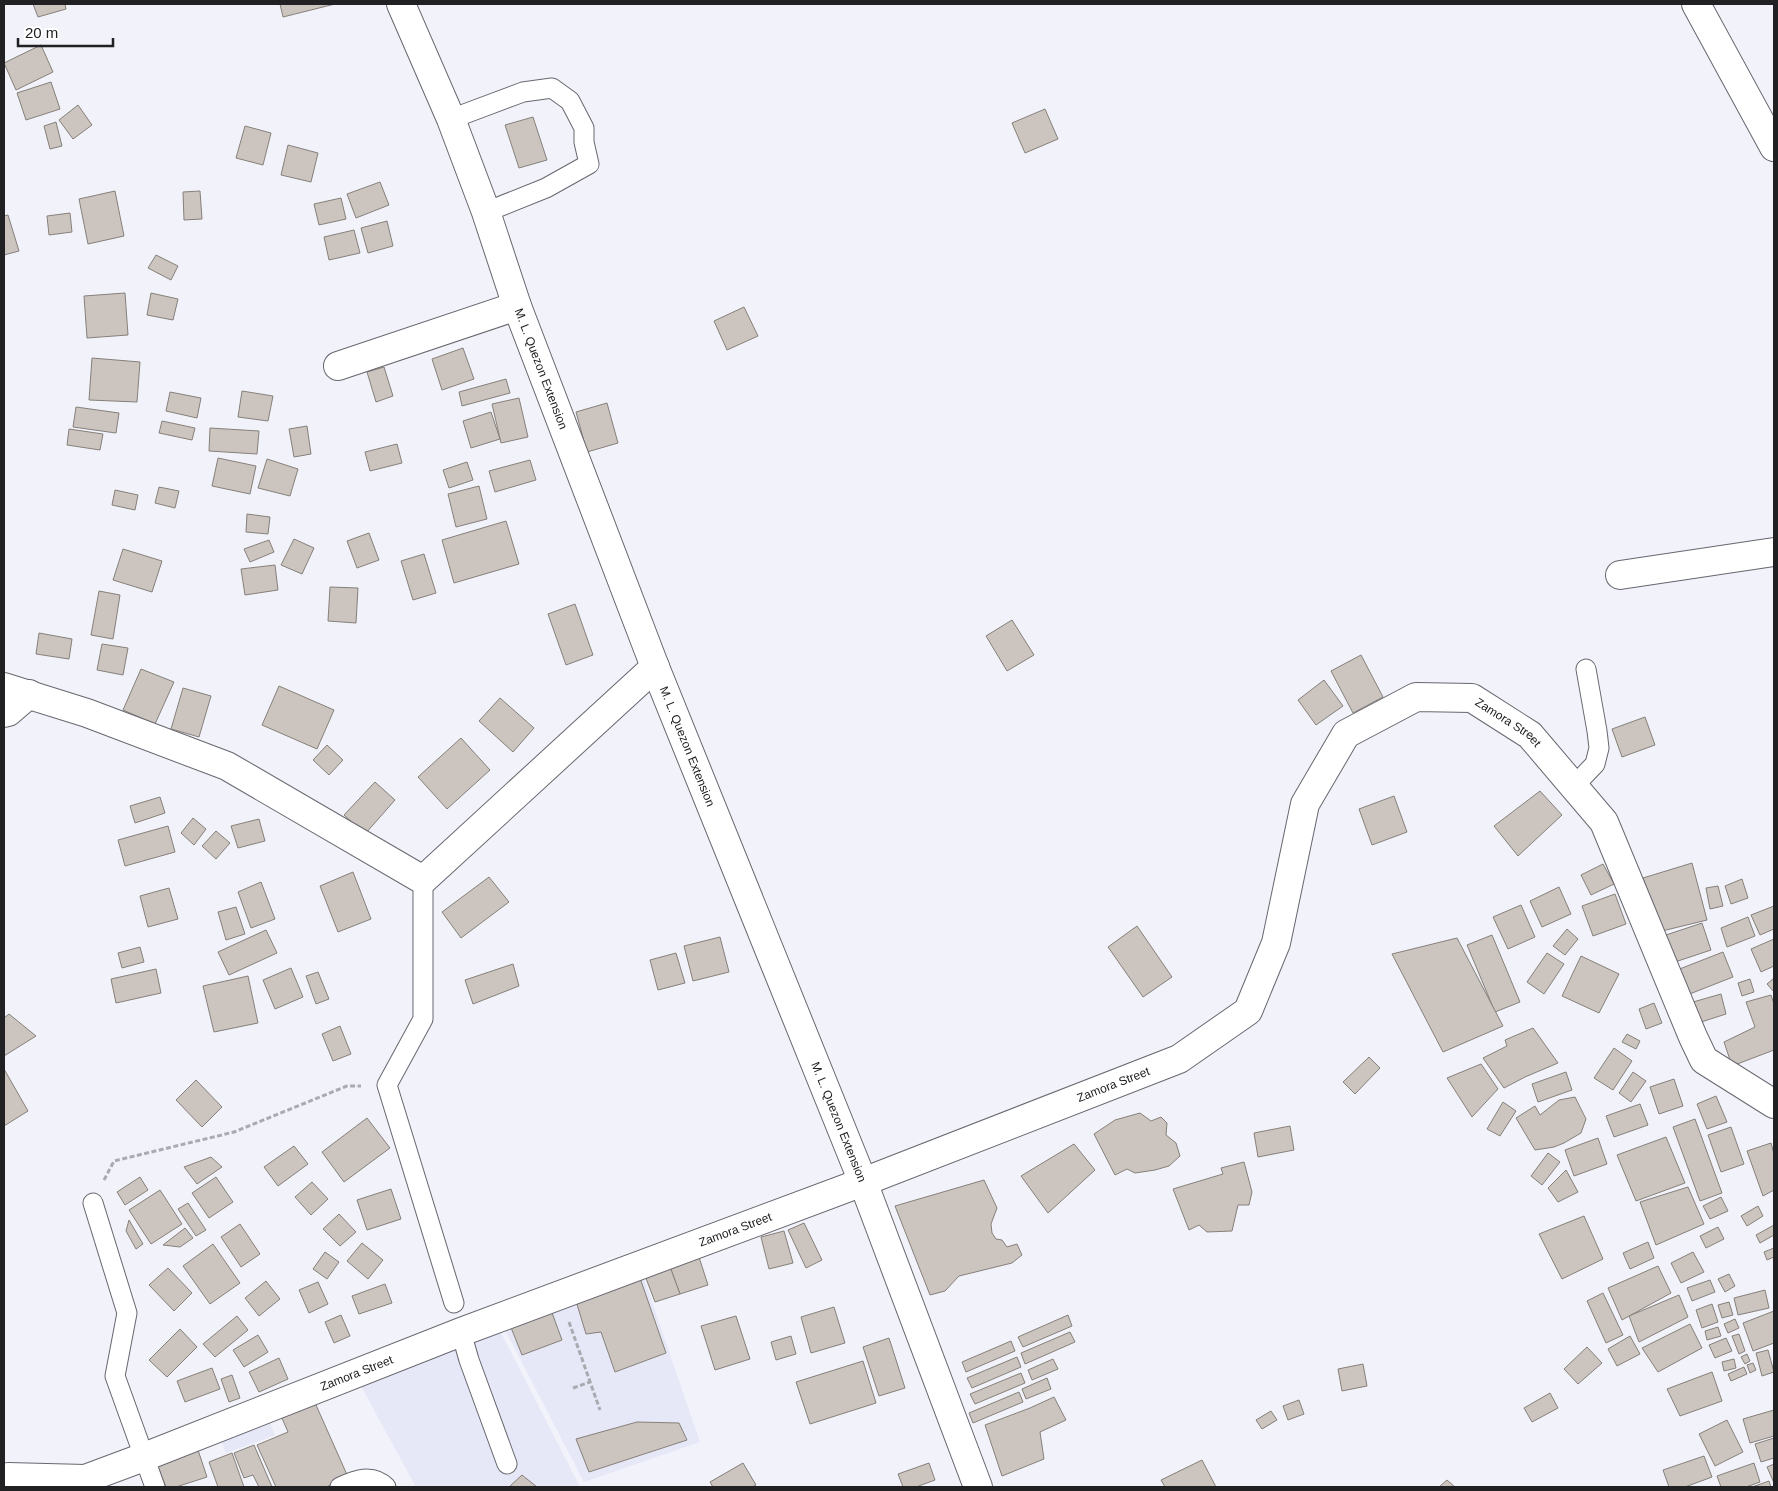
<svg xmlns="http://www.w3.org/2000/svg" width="1778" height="1491" viewBox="0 0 1778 1491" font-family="Arial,sans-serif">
	<rect width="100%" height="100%" fill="#f1f2fa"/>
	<!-- built -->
	<g fill="#e6e7f7">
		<polygon points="642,1273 700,1442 584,1482 502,1324"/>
		<polygon points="498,1327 579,1485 578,1487 416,1487 360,1384"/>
		<polygon points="266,1414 275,1435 226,1453 218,1433"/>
	</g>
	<!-- building -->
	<g fill="#ccc4bf" stroke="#86807a">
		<polygon points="33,4 65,4 66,9 38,17"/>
		<polygon points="280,4 335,4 283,17"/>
		<polygon points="41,45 53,72 16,90 4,63"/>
		<polygon points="51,82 60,109 26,120 17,93"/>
		<polygon points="78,105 92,125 73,139 59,120"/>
		<polygon points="1045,109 1058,139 1025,153 1012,123"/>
		<polygon points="533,117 547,160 519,168 505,125"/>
		<polygon points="56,122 62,146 50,149 44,126"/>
		<polygon points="245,126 271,133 263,165 236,158"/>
		<polygon points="288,145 318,153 311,182 281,175"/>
		<polygon points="380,182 389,205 356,218 347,194"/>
		<polygon points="115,191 124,236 88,244 79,199"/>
		<polygon points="200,191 202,219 184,220 183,192"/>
		<polygon points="341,198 346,219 319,225 314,204"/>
		<polygon points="70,213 72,232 49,235 47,216"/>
		<polygon points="8,215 19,251 4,255 4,216"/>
		<polygon points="387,221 393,246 368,253 361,228"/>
		<polygon points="354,230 360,253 329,260 324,237"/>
		<polygon points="156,255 178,266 171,280 148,268"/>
		<polygon points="125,293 128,335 87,338 84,296"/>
		<polygon points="151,293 178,299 173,320 147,315"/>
		<polygon points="744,307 758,336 727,350 714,321"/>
		<polygon points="463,348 474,379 442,390 432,359"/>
		<polygon points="92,358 140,362 137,402 89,400"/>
		<polygon points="384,367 393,396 376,402 367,372"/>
		<polygon points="506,379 510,393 462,406 459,392"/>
		<polygon points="242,391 273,396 268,421 238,417"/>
		<polygon points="170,392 201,398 197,418 166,411"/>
		<polygon points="519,398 528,437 501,443 492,404"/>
		<polygon points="607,403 618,443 587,452 576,412"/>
		<polygon points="76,407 119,413 116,433 73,427"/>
		<polygon points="491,412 500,439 471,448 463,421"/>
		<polygon points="162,421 195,428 192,440 159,433"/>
		<polygon points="307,426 311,454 294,457 289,429"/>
		<polygon points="210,428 259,431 257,454 209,451"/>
		<polygon points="69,429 103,434 100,450 67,445"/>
		<polygon points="397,444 402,463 370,471 365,452"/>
		<polygon points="218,458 256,466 250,494 212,486"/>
		<polygon points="267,459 298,469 290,496 258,488"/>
		<polygon points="530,460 536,480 495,492 489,471"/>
		<polygon points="467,462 473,480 449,488 443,470"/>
		<polygon points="479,486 487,519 456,527 448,494"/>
		<polygon points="159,487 179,491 175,508 155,503"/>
		<polygon points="115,490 138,495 135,510 112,505"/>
		<polygon points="247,514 270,517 268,534 246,532"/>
		<polygon points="506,521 519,564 454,583 442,540"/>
		<polygon points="369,533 379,560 357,568 347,541"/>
		<polygon points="294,539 314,548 302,574 281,565"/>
		<polygon points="269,540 274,552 250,562 244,549"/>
		<polygon points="123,549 162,561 152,592 113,580"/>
		<polygon points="424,554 436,593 413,600 401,561"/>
		<polygon points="275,565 278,590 245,595 241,569"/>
		<polygon points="330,587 358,588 356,623 328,621"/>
		<polygon points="99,591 120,595 113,639 91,635"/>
		<polygon points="575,604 593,655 566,665 548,614"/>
		<polygon points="1012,620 1034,655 1007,671 986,636"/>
		<polygon points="39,633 72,639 69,659 36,654"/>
		<polygon points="102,644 128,648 123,675 97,670"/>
		<polygon points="1361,655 1383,697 1353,713 1331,671"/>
		<polygon points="141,669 174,682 155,724 123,710"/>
		<polygon points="1324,680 1343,706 1316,725 1298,700"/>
		<polygon points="279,686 334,710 317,749 262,725"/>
		<polygon points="183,688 211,696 199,737 171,729"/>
		<polygon points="500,698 534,728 513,752 479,721"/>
		<polygon points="1645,717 1655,745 1622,757 1612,729"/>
		<polygon points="461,738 490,770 447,809 418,777"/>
		<polygon points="327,745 343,760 329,775 313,760"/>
		<polygon points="375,782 395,800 365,834 344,815"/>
		<polygon points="1540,791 1562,815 1518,856 1494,826"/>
		<polygon points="1394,796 1407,832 1372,845 1359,809"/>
		<polygon points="160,797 165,813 135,823 130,806"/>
		<polygon points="193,818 206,829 194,845 181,833"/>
		<polygon points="259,819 265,841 238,848 231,826"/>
		<polygon points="168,826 175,852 125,866 118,840"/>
		<polygon points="216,831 230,843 216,859 202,846"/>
		<polygon points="1692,863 1707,920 1662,931 1643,878"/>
		<polygon points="1603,864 1614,884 1591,895 1581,875"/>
		<polygon points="353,872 371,919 338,932 320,886"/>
		<polygon points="489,877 509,902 461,938 442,912"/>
		<polygon points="1742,879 1748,898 1731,904 1725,886"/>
		<polygon points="261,882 275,919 251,928 238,892"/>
		<polygon points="1718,886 1723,906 1710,909 1706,888"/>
		<polygon points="1559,887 1571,914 1542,927 1530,901"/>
		<polygon points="169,888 178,919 148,927 140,896"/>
		<polygon points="1615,894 1626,924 1593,936 1582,906"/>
		<polygon points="1521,905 1535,937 1508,949 1493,917"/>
		<polygon points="1774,906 1774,929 1760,935 1751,915"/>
		<polygon points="236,907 245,934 226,940 218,912"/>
		<polygon points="1748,917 1755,936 1727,947 1721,928"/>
		<polygon points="1702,923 1711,950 1675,962 1666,935"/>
		<polygon points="1137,926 1172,977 1143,997 1108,947"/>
		<polygon points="1567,929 1578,939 1565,955 1553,946"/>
		<polygon points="266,930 277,953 229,975 218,952"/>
		<polygon points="1492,935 1520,1002 1495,1012 1467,945"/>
		<polygon points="720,937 729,972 693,981 684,946"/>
		<polygon points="1457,938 1503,1026 1443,1052 1392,954"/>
		<polygon points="1774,939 1774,966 1761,972 1751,949"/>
		<polygon points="140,947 144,962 122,968 118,953"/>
		<polygon points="1723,952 1733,977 1687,995 1677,970"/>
		<polygon points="676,953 685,983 658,990 650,960"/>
		<polygon points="1547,953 1564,964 1544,994 1527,982"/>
		<polygon points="1581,956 1619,974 1599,1013 1562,996"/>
		<polygon points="513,964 519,986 473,1004 465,980"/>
		<polygon points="291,968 303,997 275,1009 263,980"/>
		<polygon points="156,969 161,993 116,1003 111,979"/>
		<polygon points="318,972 329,999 316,1004 306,976"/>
		<polygon points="248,976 258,1023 214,1032 203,986"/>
		<polygon points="1774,978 1774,992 1767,984"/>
		<polygon points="1750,979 1754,992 1742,996 1738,983"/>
		<polygon points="1721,994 1726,1014 1692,1025 1686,1004"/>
		<polygon points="1771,995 1774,1004 1774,1050 1732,1066 1724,1042 1755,1027 1746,1002"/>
		<polygon points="1654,1003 1662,1023 1646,1029 1639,1009"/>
		<polygon points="9,1014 36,1036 4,1056 4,1018"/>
		<polygon points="340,1026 351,1054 333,1061 322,1034"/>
		<polygon points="1533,1028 1558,1063 1525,1077 1504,1088 1483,1058 1507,1046 1505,1040"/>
		<polygon points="1627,1034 1640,1041 1636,1049 1622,1042"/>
		<polygon points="1614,1048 1632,1061 1613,1090 1594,1078"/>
		<polygon points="1369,1057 1380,1068 1355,1094 1343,1082"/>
		<polygon points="1481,1064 1498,1089 1472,1117 1447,1078"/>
		<polygon points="4,1069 28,1111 4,1126"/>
		<polygon points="1566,1072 1572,1090 1538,1102 1532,1084"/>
		<polygon points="1633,1072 1646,1081 1631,1102 1619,1093"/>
		<polygon points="1674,1079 1683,1106 1659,1114 1650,1087"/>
		<polygon points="196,1080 222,1107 202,1127 176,1100"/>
		<polygon points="1716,1096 1727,1122 1707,1129 1697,1104"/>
		<polygon points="1575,1097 1586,1119 1581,1133 1564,1143 1554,1147 1535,1150 1516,1118 1535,1106 1540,1115 1559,1100"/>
		<polygon points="1503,1102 1516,1111 1500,1136 1487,1129"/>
		<polygon points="1640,1104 1648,1125 1614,1137 1606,1116"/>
		<polygon points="1140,1113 1151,1121 1161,1117 1167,1123 1166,1135 1176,1143 1180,1156 1169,1166 1155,1170 1135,1173 1127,1169 1115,1175 1094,1134 1115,1120"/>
		<polygon points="367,1118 390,1148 344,1182 322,1152"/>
		<polygon points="1695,1119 1722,1193 1700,1201 1673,1127"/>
		<polygon points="1290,1126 1294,1150 1258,1157 1254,1133"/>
		<polygon points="1731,1127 1744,1164 1721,1172 1708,1135"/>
		<polygon points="1666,1137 1685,1183 1636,1201 1617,1155"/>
		<polygon points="1598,1138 1607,1164 1574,1176 1565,1150"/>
		<polygon points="1771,1143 1774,1154 1774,1190 1763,1196 1747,1151"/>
		<polygon points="1074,1144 1095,1170 1048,1213 1021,1176"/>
		<polygon points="294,1146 308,1164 278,1186 264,1167"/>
		<polygon points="1548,1153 1560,1162 1542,1185 1531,1176"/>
		<polygon points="211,1157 222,1167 197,1184 184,1167"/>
		<polygon points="1244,1162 1252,1192 1249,1205 1238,1205 1232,1231 1207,1232 1199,1225 1189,1230 1173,1189 1223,1174 1221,1168"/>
		<polygon points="1566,1170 1578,1192 1558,1202 1548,1188"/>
		<polygon points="140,1177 148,1190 125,1205 117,1192"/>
		<polygon points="216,1177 233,1202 209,1218 192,1193"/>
		<polygon points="984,1180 997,1208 991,1224 992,1233 996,1239 1002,1240 1007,1247 1017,1244 1022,1255 1012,1263 959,1276 945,1291 930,1295 895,1206"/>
		<polygon points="312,1182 328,1199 311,1215 295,1197"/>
		<polygon points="1688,1187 1704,1224 1656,1245 1640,1202"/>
		<polygon points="391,1189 401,1219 367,1230 357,1200"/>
		<polygon points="160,1190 182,1224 151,1244 129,1210"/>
		<polygon points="1721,1197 1728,1211 1710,1219 1703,1206"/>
		<polygon points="188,1203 206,1230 196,1236 178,1209"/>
		<polygon points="1758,1206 1763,1216 1747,1226 1741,1216"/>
		<polygon points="339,1214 356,1232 340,1246 323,1229"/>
		<polygon points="1584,1216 1603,1259 1562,1279 1539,1234"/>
		<polygon points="129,1220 143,1244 136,1249 126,1231"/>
		<polygon points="804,1223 822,1260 806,1268 788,1230"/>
		<polygon points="240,1224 260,1254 241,1267 221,1237"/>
		<polygon points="1774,1225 1774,1235 1760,1243 1756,1235"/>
		<polygon points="1718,1227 1724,1239 1706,1248 1700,1236"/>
		<polygon points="185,1228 193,1238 180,1247 163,1245"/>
		<polygon points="784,1231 793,1263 769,1269 761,1237"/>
		<polygon points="1648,1242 1654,1258 1630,1269 1623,1253"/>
		<polygon points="362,1243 383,1260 368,1279 347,1261"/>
		<polygon points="213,1244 240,1283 210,1304 183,1266"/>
		<polygon points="1774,1248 1774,1257 1767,1260 1764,1252"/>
		<polygon points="325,1252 339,1262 327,1279 313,1269"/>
		<polygon points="1693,1252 1704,1272 1681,1283 1671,1263"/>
		<polygon points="698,1254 708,1285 680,1294 669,1264"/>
		<polygon points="669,1264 680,1294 655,1302 644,1273"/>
		<polygon points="1658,1266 1671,1293 1622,1320 1608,1288"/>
		<polygon points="168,1268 192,1293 174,1311 149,1285"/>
		<polygon points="1729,1274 1735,1286 1725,1292 1718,1279"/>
		<polygon points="640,1278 666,1353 615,1372 601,1332 586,1334 576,1301"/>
		<polygon points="1710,1280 1715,1292 1692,1301 1687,1288"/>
		<polygon points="266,1281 280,1299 259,1316 245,1298"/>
		<polygon points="318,1282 328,1304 309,1313 299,1290"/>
		<polygon points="385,1284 392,1303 359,1314 352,1296"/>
		<polygon points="1765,1290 1769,1308 1738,1315 1734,1298"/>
		<polygon points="1603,1293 1623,1335 1606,1343 1587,1301"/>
		<polygon points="1679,1295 1688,1317 1639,1342 1629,1316"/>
		<polygon points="1729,1302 1733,1315 1722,1318 1718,1305"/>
		<polygon points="1712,1304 1718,1322 1702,1328 1696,1310"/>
		<polygon points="834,1307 845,1343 811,1353 801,1317"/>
		<polygon points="551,1310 562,1340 522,1355 510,1325"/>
		<polygon points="1774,1311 1774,1343 1753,1351 1743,1323"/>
		<polygon points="341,1315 350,1336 334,1343 325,1322"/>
		<polygon points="1068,1315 1072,1326 1023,1347 1018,1337"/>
		<polygon points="237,1316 248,1330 215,1357 203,1344"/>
		<polygon points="736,1316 750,1359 715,1370 701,1326"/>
		<polygon points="1735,1319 1739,1328 1728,1333 1724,1324"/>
		<polygon points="1690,1324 1702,1348 1658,1372 1642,1348"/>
		<polygon points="1718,1327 1721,1336 1707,1340 1705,1331"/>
		<polygon points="180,1329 197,1347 167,1377 149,1360"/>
		<polygon points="1070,1332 1075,1342 1025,1364 1021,1353"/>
		<polygon points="1739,1334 1745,1351 1739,1354 1732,1336"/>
		<polygon points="258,1335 268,1352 244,1367 233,1350"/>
		<polygon points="791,1336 796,1354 776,1360 771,1342"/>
		<polygon points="1630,1336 1640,1354 1617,1366 1608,1349"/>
		<polygon points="889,1338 905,1388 879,1396 863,1347"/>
		<polygon points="1726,1338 1732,1351 1715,1358 1709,1345"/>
		<polygon points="1011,1341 1015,1351 966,1372 962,1362"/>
		<polygon points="1587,1347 1602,1363 1578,1384 1564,1369"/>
		<polygon points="1768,1350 1774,1372 1762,1376 1756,1353"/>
		<polygon points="1747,1354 1750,1361 1745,1364 1741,1357"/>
		<polygon points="1017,1357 1021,1367 972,1388 967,1378"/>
		<polygon points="279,1358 288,1379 259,1392 249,1372"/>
		<polygon points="1053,1359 1058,1369 1032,1380 1028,1370"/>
		<polygon points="1734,1359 1736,1368 1724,1371 1722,1362"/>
		<polygon points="863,1361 876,1403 810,1424 796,1382"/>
		<polygon points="1753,1363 1756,1370 1750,1373 1747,1365"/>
		<polygon points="1363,1364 1367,1386 1342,1391 1338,1369"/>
		<polygon points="1744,1367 1747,1374 1731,1381 1728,1374"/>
		<polygon points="212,1368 220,1389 185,1402 177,1381"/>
		<polygon points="1712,1372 1722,1401 1680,1416 1667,1389"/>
		<polygon points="1021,1373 1025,1383 975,1404 970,1394"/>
		<polygon points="232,1375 240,1398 229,1402 221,1379"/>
		<polygon points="1047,1378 1051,1389 1026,1399 1022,1389"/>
		<polygon points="1019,1392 1023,1402 973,1423 969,1413"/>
		<polygon points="1550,1393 1558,1408 1532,1422 1524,1408"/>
		<polygon points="312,1396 348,1477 326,1487 276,1487 257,1445 288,1432 278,1409"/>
		<polygon points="1054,1397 1066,1420 1040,1432 1044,1459 1002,1476 985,1425 1030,1408"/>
		<polygon points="1299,1400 1304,1414 1288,1420 1283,1406"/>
		<polygon points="1774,1410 1774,1436 1750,1443 1743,1419"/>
		<polygon points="1271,1411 1277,1420 1262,1429 1256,1420"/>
		<polygon points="1727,1420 1743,1452 1715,1466 1699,1434"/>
		<polygon points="637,1422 679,1423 687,1440 589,1472 576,1439"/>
		<polygon points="1774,1438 1774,1458 1761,1462 1755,1444"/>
		<polygon points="196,1444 207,1477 176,1487 166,1487 155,1459"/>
		<polygon points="254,1445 272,1487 259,1487 253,1475 244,1478 234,1453"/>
		<polygon points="232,1453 244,1487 218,1487 209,1462"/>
		<polygon points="1704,1456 1712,1477 1685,1487 1669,1487 1663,1470"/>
		<polygon points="1202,1460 1216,1487 1165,1487 1161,1480"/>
		<polygon points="743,1463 756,1485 752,1487 713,1487 710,1482"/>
		<polygon points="929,1463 935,1480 916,1487 903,1487 898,1474"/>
		<polygon points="1754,1463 1760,1482 1746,1487 1721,1487 1717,1476"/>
		<polygon points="1774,1464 1774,1483 1767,1467"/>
		<polygon points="522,1475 537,1487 509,1487"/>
		<polygon points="1447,1480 1455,1487 1439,1487"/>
		<polygon points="1769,1481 1771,1487 1752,1487"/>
	</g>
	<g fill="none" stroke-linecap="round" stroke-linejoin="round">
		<!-- service casing -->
		<g stroke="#67676f" stroke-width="21">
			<g id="service">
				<polyline points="451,119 523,92 552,88 570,101 584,128 584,142 589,164 546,188 486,212"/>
				<polyline points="1573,787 1595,764 1599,748 1597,731 1586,669"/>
				<polyline points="423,880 423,1019 387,1085 454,1303"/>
				<polyline points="93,1203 127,1313 115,1376 155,1487"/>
				<polyline points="461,1332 469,1360 507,1464"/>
				<path d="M340 1487C355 1480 372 1473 386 1487"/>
			</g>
		</g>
		<!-- minor casing -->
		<g stroke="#67676f" stroke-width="30">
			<g id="minor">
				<polyline points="1696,4 1774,147"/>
				<polyline points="338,366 517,306"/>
				<polyline points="1620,575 1774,552"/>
				<polyline points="4,687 87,713 227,766 423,880 655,667"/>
				<polyline points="4,713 8,712 29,694"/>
				<polyline points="4,1479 8,1477 85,1479"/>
			</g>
		</g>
		<!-- tertiary casing -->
		<g stroke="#67676f" stroke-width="30">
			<g id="tertiary">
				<path id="s1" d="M401 4 451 119 486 212 517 306 655 667 863 1182 978 1487"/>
				<path id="s2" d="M88 1487 85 1479 144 1457 461 1332 863 1182 1179 1059 1248 1011 1276 943 1305 804 1346 734 1416 697 1472 698 1530 735 1604 822 1693 1037 1704 1060 1774 1104"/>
			</g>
		</g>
		<!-- path -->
		<g stroke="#aaabb1" stroke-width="3" stroke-dasharray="5 2.5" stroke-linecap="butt">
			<polyline points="104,1180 114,1161 234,1132 347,1086 361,1086"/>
			<polyline points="569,1322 600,1410"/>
			<polyline points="573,1388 590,1382"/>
		</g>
		<!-- service -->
		<use href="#service" stroke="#fff" stroke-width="19"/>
		<!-- minor -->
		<use href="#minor" stroke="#fff" stroke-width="28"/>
		<!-- tertiary -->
		<use href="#tertiary" stroke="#fff" stroke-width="28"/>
	</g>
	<g text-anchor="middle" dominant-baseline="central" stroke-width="4.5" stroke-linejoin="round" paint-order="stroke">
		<!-- street labels -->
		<g font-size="12" fill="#212124" stroke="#fff">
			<text stroke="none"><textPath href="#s1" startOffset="391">M. L. Quezon Extension</textPath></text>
			<text stroke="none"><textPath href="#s2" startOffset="1740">Zamora Street</textPath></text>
			<text stroke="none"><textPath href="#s1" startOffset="796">M. L. Quezon Extension</textPath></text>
			<text stroke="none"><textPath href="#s2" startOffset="1110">Zamora Street</textPath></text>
			<text stroke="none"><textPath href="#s1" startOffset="1201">M. L. Quezon Extension</textPath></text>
			<text stroke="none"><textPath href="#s2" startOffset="705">Zamora Street</textPath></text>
			<text stroke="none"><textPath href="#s2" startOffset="300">Zamora Street</textPath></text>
		</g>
	</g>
	<!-- border -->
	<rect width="1778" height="1491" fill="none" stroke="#212124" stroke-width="10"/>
	<!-- scale -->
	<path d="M18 38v8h95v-8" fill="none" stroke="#212124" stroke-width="2.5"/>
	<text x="25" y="38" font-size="15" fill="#212124" stroke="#ffffff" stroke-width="4" paint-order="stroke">20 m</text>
</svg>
